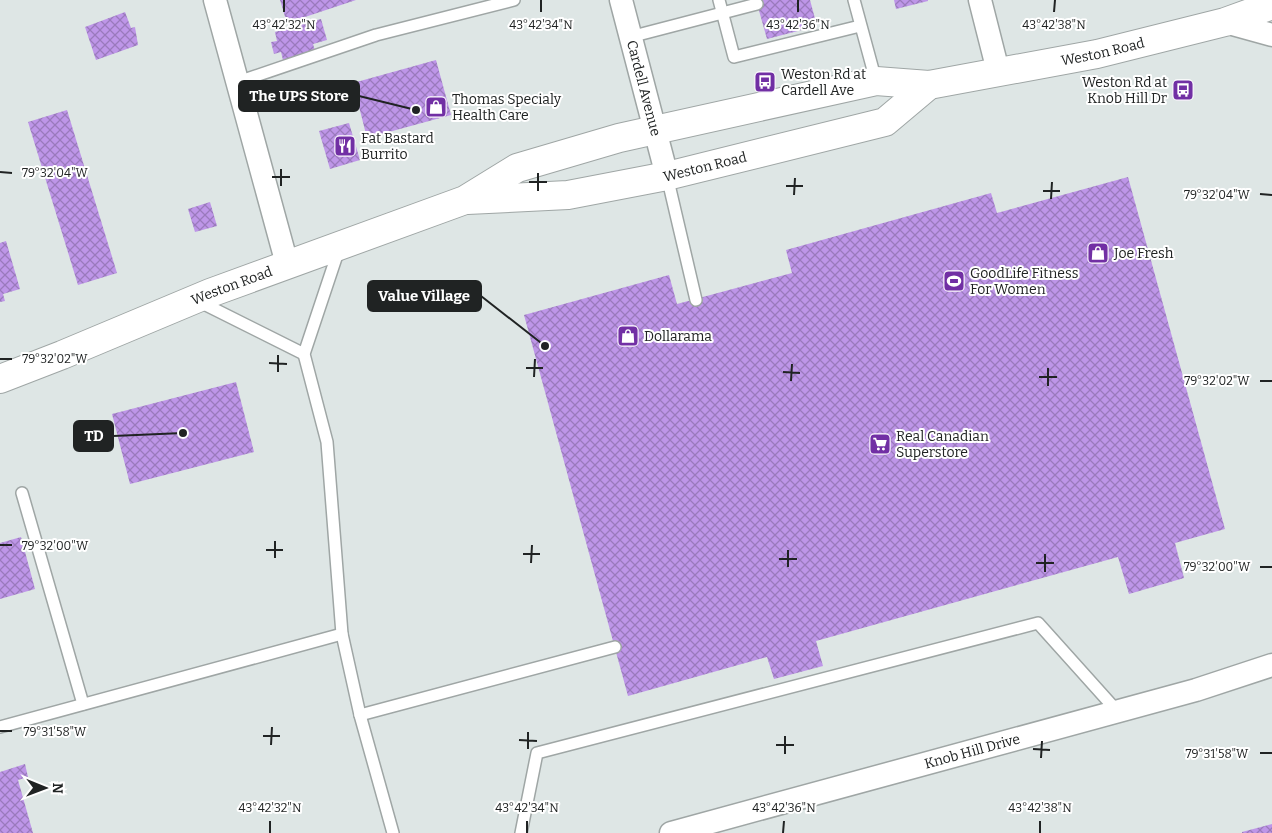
<svg xmlns="http://www.w3.org/2000/svg" width="1272" height="833" viewBox="0 0 1272 833" font-family="Bitter,serif">
	<defs>
		<pattern id="building-cross-hatch" width="8" height="8" patternUnits="userSpaceOnUse" patternTransform="scale(1.25)"><rect width="8" height="8" fill="#be96e8"/><path d="M0 0l8 8M0 8l8-8" fill="none" stroke="#9a7abc"/></pattern>
	</defs>
	<rect width="100%" height="100%" fill="#dee6e5"/>
	<!-- building -->
	<g fill="url(#building-cross-hatch)">
		<polygon points="280,0 356,0 287,23"/>
		<polygon points="756,0 810,0 817,26 767,39"/>
		<polygon points="894,0 928,0 928,1 896,9"/>
		<polygon points="125,12 131,28 135,27 138,45 96,60 85,27"/>
		<polygon points="321,19 327,40 313,44 315,51 283,60 281,52 274,54 271,42 277,41 275,32"/>
		<polygon points="436,60 451,115 367,138 353,83"/>
		<polygon points="67,110 117,273 78,285 28,122"/>
		<polygon points="349,123 360,160 330,169 319,131"/>
		<polygon points="1128,177 1225,529 1175,543 1184,578 1129,594 1118,557 816,641 823,666 774,679 767,657 628,696 524,315 669,275 677,304 792,273 786,250 991,193 997,213"/>
		<polygon points="210,202 217,226 195,232 188,209"/>
		<polygon points="6,241 20,289 3,294 5,301 0,302 0,243"/>
		<polygon points="236,382 254,452 130,484 112,414"/>
		<polygon points="21,537 35,589 0,599 0,543"/>
		<polygon points="25,764 28,777 18,780 33,833 0,833 0,772"/>
		<polygon points="1272,824 1272,833 1242,833 1242,832"/>
	</g>
	<g fill="none" stroke-linecap="round" stroke-linejoin="round">
		<!-- service casing -->
		<g stroke="#9fa6a5" stroke-width="14">
			<g id="service">
				<polyline points="719,0 734,57 860,26"/>
				<polyline points="854,0 876,81"/>
				<polyline points="630,37 757,4"/>
				<polyline points="238,82 376,35 514,0"/>
				<polyline points="667,176 696,300"/>
				<polyline points="339,249 304,354 327,442 342,634 360,715 393,833"/>
				<polyline points="198,301 304,354"/>
				<polyline points="22,493 83,704"/>
				<polyline points="360,715 615,647"/>
				<polyline points="0,727 342,634"/>
				<polyline points="521,833 537,753 1038,623 1117,711"/>
			</g>
		</g>
		<!-- minor casing -->
		<g stroke="#9fa6a5" stroke-width="25">
			<g id="minor">
				<polyline points="215,0 287,264"/>
				<path id="s1" d="M621 0 667 176"/>
				<polyline points="980,0 998,71"/>
				<polyline points="1225,22 1272,35"/>
				<path id="s2" d="M671 833 1196 690 1272 665"/>
			</g>
		</g>
		<!-- secondary casing -->
		<g stroke="#9fa6a5" stroke-width="30">
			<g id="secondary">
				<path id="s3" d="M467 200 568 195 667 176 885 122 929 85"/>
				<path id="s4" d="M0 379 62 355 210 293 465 200 517 168 619 138 876 81 929 85 1097 54 1225 22 1272 5"/>
			</g>
		</g>
		<!-- service -->
		<use href="#service" stroke="#fff" stroke-width="11"/>
		<!-- minor -->
		<use href="#minor" stroke="#fff" stroke-width="22"/>
		<!-- secondary -->
		<use href="#secondary" stroke="#fff" stroke-width="28"/>
	</g>
	<!-- ticks -->
	<path fill="none" stroke="#202323" stroke-width="2" d="M284 12V0M541 12V0M798 12V0M1054 12 1055 0M0 172 12 173M272 177H290M529 182H547M281 186V169M786 186H803M538 191V173M1043 191H1060M1260 194 1272 195M794 195 795 178M1051 199 1052 182M0 359H12M269 363 287 364M526 368H543M278 372V355M783 372 800 373M534 377 535 359M1039 377H1057M791 381 792 364M1260 381H1272M1048 386V368M0 545H12M266 550H283M523 554H540M275 558V541M779 559H797M531 563 532 545M1036 563H1054M788 567V550M1260 567H1272M1045 572V554M0 731H12M263 736H280M519 740 537 741M271 745 272 727M776 745H794M528 749V732M1033 749 1050 750M1260 753H1272M785 754V736M1041 758 1042 741M270 833V821M527 833V821M783 833 784 821M1040 833V821"/>
	<!-- icons -->
	<defs>
		<g id="bus-square" transform="scale(1.125)"><rect x="-9" y="-9" width="18" height="18" rx="4" fill="#712fa4" stroke="#fff"/><path d="M-5-6H5V4H4V6H2V4H-2V6H-4V4H-5ZM-3.5-4V0h7V-4ZM-3.5 1.2v1.5H-2V1.2ZM2 1.2v1.5H3.5V1.2Z" fill="#fff"/></g>
		<g id="shop-square" transform="scale(1.125)"><rect x="-9" y="-9" width="18" height="18" rx="4" fill="#712fa4" stroke="#fff"/><path d="M-5-2.5h2.3a2.7 3.5 0 0 1 5.4 0H5L5.5 6h-11ZM-1.5-2.5h3a1.5 2.3 0 0 0-3 0Z" fill="#fff"/></g>
		<g id="restaurant-square" transform="scale(1.125)"><rect x="-9" y="-9" width="18" height="18" rx="4" fill="#712fa4" stroke="#fff"/><path d="M-5-6h1v4h1v-4h1v4h1v-4h1v5L-1.5 .5V6h-2V.5L-5-1ZM5-6V6H3V1.5H1.5Q1.5-4 5-6Z" fill="#fff"/></g>
		<g id="stadium-square" transform="scale(1.125)"><rect x="-9" y="-9" width="18" height="18" rx="4" fill="#712fa4" stroke="#fff"/><path d="M0-5a6.5 5 0 1 0 0 10a6.5 5 0 1 0 0-10ZM-3.5-1.8h7v3.6h-7Z" fill="#fff"/></g>
		<g id="supermarket-square" transform="scale(1.125)"><rect x="-9" y="-9" width="18" height="18" rx="4" fill="#712fa4" stroke="#fff"/><path d="M-6-5.5h2.5l.6 2H6L4.5 2H-2.5L-4.4-4H-6ZM-1.5 3.2a1.3 1.3 0 1 0 .1 0ZM3 3.2a1.3 1.3 0 1 0 .1 0Z" fill="#fff"/></g>
	</defs>
	<g fill-rule="evenodd">
		<use href="#bus-square" x="765" y="82"/>
		<use href="#bus-square" x="1183" y="90"/>
		<use href="#shop-square" x="436" y="107"/>
		<use href="#restaurant-square" x="345" y="146"/>
		<use href="#shop-square" x="1098" y="253"/>
		<use href="#stadium-square" x="954" y="281"/>
		<use href="#shop-square" x="628" y="336"/>
		<use href="#supermarket-square" x="880" y="444"/>
	</g>
	<g text-anchor="middle" dominant-baseline="central" stroke-width="4" stroke-linejoin="round" paint-order="stroke">
		<!-- street labels -->
		<g font-size="14" fill="#202323" stroke="#fff">
			<text stroke="none"><textPath href="#s4" startOffset="1159">Weston Road</textPath></text>
			<text stroke="none"><textPath href="#s1" startOffset="91">Cardell Avenue</textPath></text>
			<text stroke="none"><textPath href="#s3" startOffset="241">Weston Road</textPath></text>
			<text stroke="none"><textPath href="#s4" startOffset="250">Weston Road</textPath></text>
			<text stroke="none"><textPath href="#s2" startOffset="312">Knob Hill Drive</textPath></text>
		</g>
		<!-- poi labels -->
		<g font-size="14" fill="#202323" stroke="#fff" text-anchor="start">
			<text x="781" y="74">Weston Rd at<tspan x="781" dy="16">Cardell Ave</tspan></text>
			<text x="1167" y="82" text-anchor="end">Weston Rd at<tspan x="1167" dy="16">Knob Hill Dr</tspan></text>
			<text x="452" y="99">Thomas Specialy<tspan x="452" dy="16">Health Care</tspan></text>
			<text x="361" y="138">Fat Bastard<tspan x="361" dy="16">Burrito</tspan></text>
			<text x="1114" y="253">Joe Fresh</text>
			<text x="970" y="273">GoodLife Fitness<tspan x="970" dy="16">For Women</tspan></text>
			<text x="644" y="336">Dollarama</text>
			<text x="896" y="436">Real Canadian<tspan x="896" dy="16">Superstore</tspan></text>
		</g>
	</g>
	<g font-size="12" text-anchor="middle" fill="#202323" stroke="#fff" stroke-width="4" stroke-linejoin="round" paint-order="stroke">
		<text x="284" y="29">43°42'32"N</text>
		<text x="541" y="29">43°42'34"N</text>
		<text x="798" y="29">43°42'36"N</text>
		<text x="1054" y="29">43°42'38"N</text>
		<text x="55" y="177">79°32'04"W</text>
		<text x="1217" y="199">79°32'04"W</text>
		<text x="55" y="363">79°32'02"W</text>
		<text x="1217" y="385">79°32'02"W</text>
		<text x="55" y="550">79°32'00"W</text>
		<text x="1217" y="571">79°32'00"W</text>
		<text x="55" y="736">79°31'58"W</text>
		<text x="1217" y="758">79°31'58"W</text>
		<text x="270" y="812">43°42'32"N</text>
		<text x="527" y="812">43°42'34"N</text>
		<text x="784" y="812">43°42'36"N</text>
		<text x="1040" y="812">43°42'38"N</text>
	</g>
	<!-- callouts -->
	<path fill="none" stroke="#202323" stroke-width="2" d="M416 110L359 96M545 346L481 296M183 433L113 436"/>
	<g fill="#202323" stroke="#fff" stroke-width="2">
		<circle cx="416" cy="110" r="5"/>
		<circle cx="545" cy="346" r="5"/>
		<circle cx="183" cy="433" r="5"/>
	</g>
	<g fill="#202323" stroke="#202323" stroke-width="2">
		<rect x="239" y="81" width="120" height="30" rx="5"/>
		<rect x="368" y="281" width="113" height="30" rx="5"/>
		<rect x="74" y="421" width="39" height="30" rx="5"/>
	</g>
	<g font-size="15" text-anchor="middle" font-weight="bold" fill="#fff">
		<text x="299" y="101">The UPS Store</text>
		<text x="424" y="301">Value Village</text>
		<text x="94" y="441">TD</text>
	</g>
	<!-- north arrow -->
	<g transform="translate(45 788) rotate(91)" stroke="#ffffff" stroke-width="4" paint-order="stroke">
	<path d="M0-4L9 19L0 12L-9 19Z" fill="#202323"/>
	<text y="-8" font-size="14" font-weight="bold" text-anchor="middle" fill="#202323">N</text>
	</g>
</svg>
